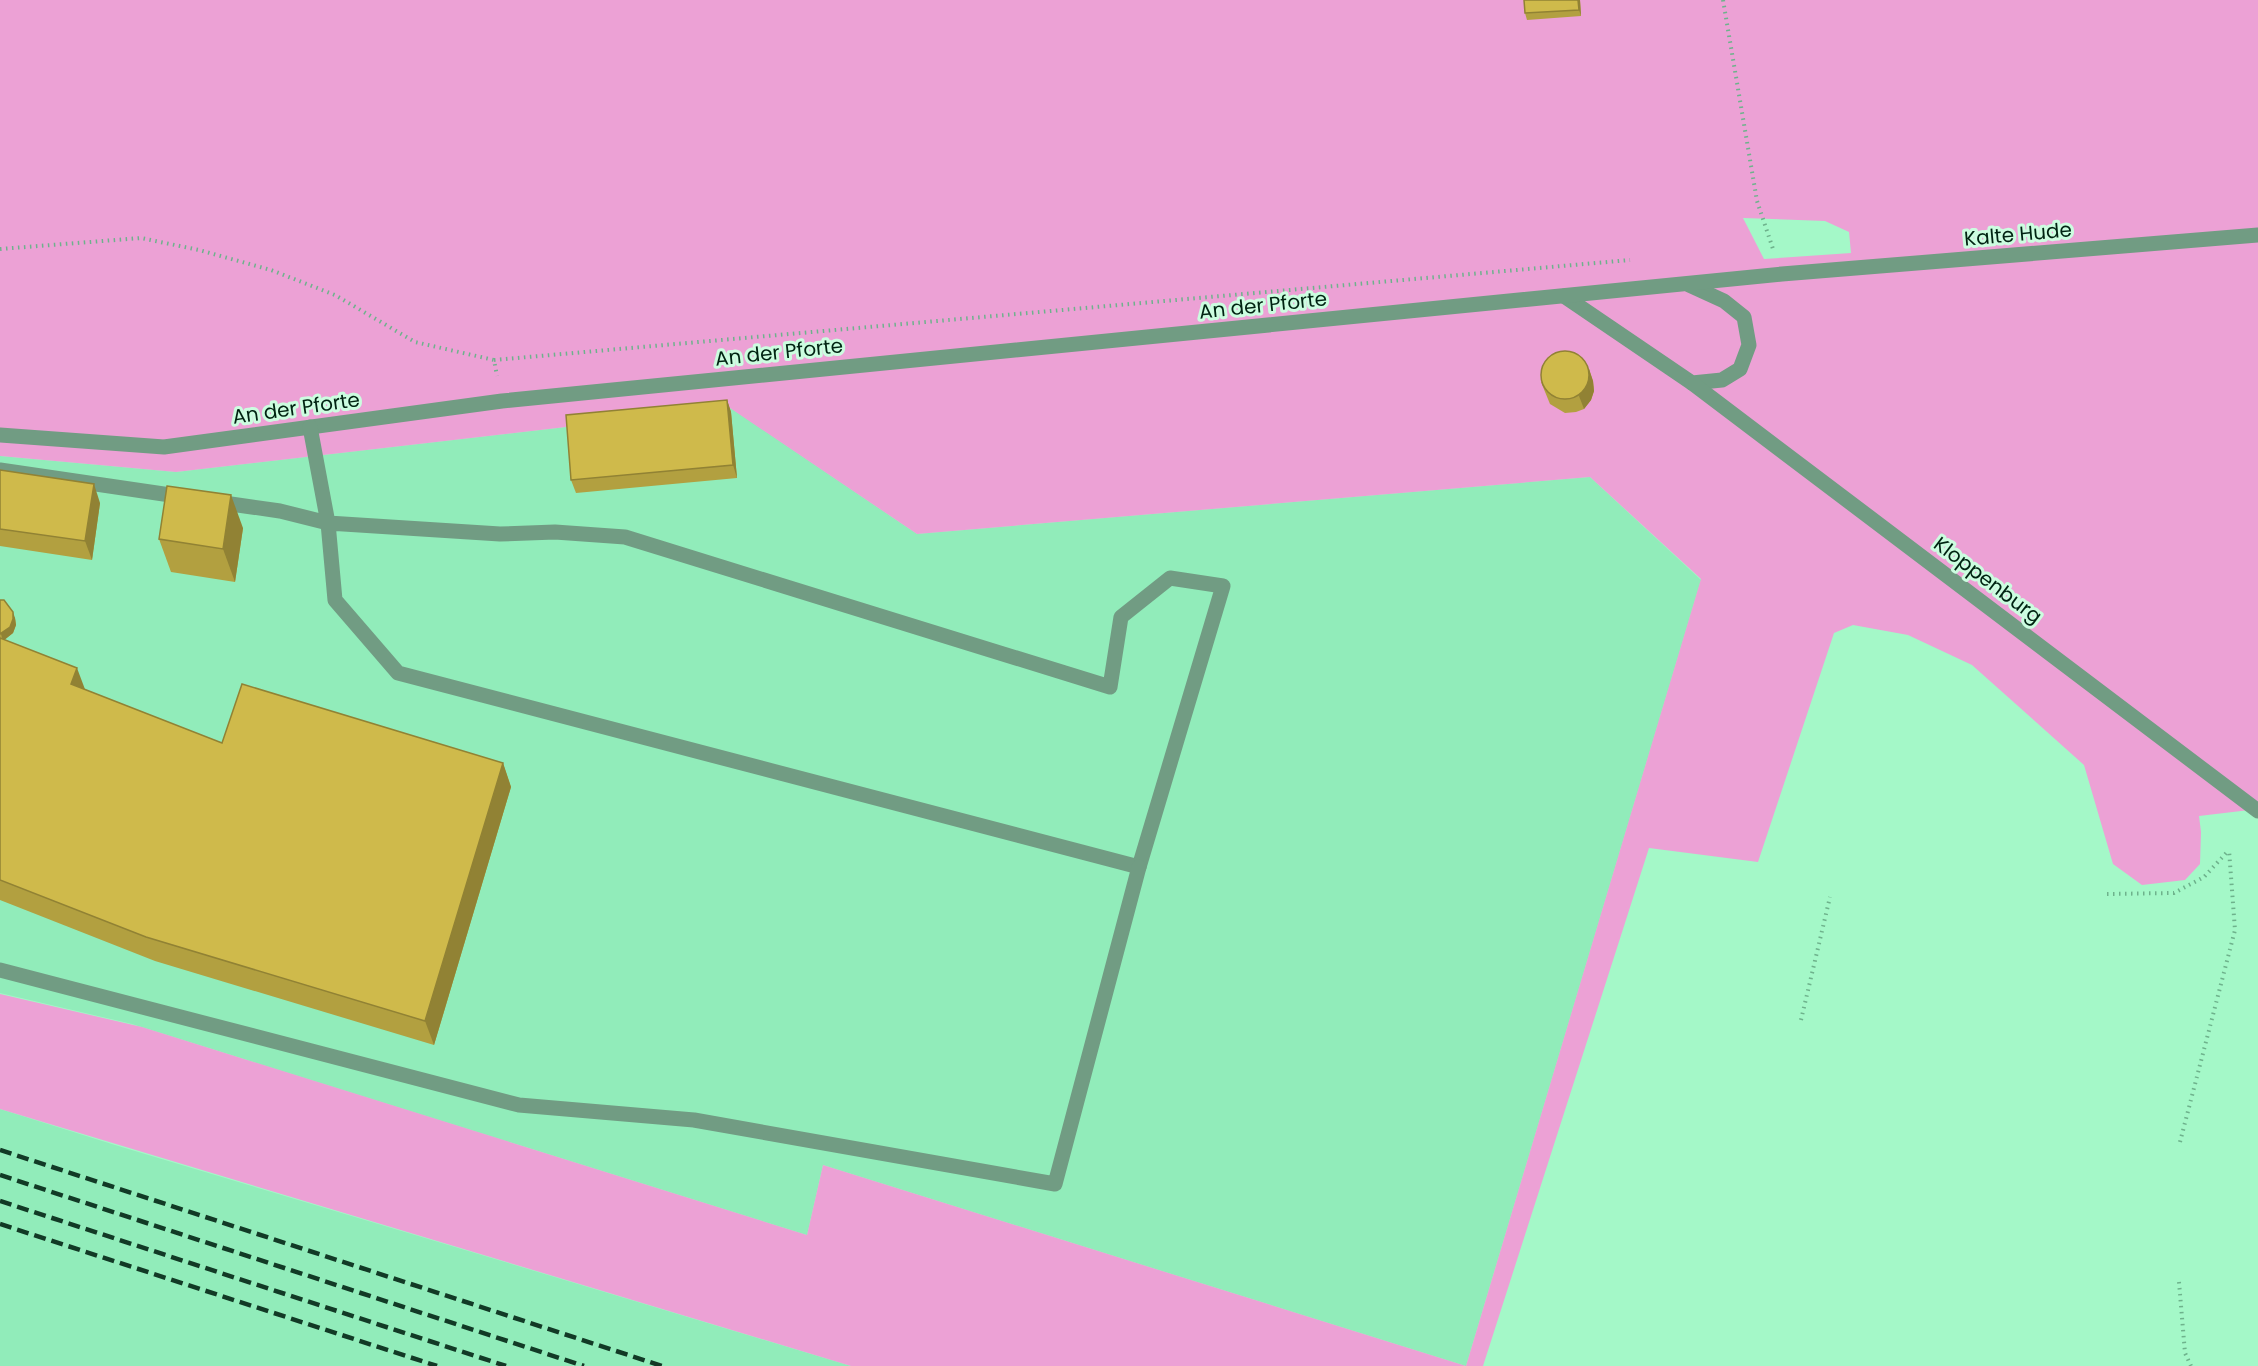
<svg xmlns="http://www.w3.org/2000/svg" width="2258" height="1366" viewBox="0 0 2258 1366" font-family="Poppins,sans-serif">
	<rect width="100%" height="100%" fill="#a4f8c8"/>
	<!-- built -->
	<g fill="#91ecba">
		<polygon points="731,408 917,534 1590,477 1701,580 1466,1366 823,1165 807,1235 132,1024 0,993 0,456 176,472"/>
		<polygon points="0,1109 115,1145 851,1366 0,1366"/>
	</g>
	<!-- green -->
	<g fill="#eca1d5" fill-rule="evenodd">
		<path d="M0 0H2258V809L2199 816 2201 832 2200 864 2185 880 2142 885 2113 864 2084 765 1972 665 1908 635 1853 625 1834 633 1758 862 1649 848 1483 1366H1466L1701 579 1590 477 917 534 730 408 176 472 0 456ZM1743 218 1825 221 1849 232 1851 253 1764 259Z"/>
		<polygon points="0,994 142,1027 807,1235 823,1165 1466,1366 851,1366 0,1109"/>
	</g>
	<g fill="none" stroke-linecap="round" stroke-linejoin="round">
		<!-- path -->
		<g stroke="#6eb28c" stroke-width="4" stroke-dasharray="1.5 4.5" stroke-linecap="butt">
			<polyline points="1723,0 1757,201 1773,249"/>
			<polyline points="0,249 141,238 199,250 271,270 335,295 415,342 494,360 497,376"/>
			<polyline points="494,360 1630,260"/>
			<polyline points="2107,894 2174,893 2204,877 2229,850"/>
			<polyline points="1801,1020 1830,897"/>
			<polyline points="2180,1142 2235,930 2229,850"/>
			<polyline points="2179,1282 2185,1353 2191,1366"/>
		</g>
		<!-- minor -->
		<g stroke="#719c83" stroke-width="15">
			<polyline points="1564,296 1692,383 1722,380 1740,369 1749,345 1744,317 1724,301 1689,285"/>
			<polyline points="1692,383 2258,811"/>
			<polyline points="0,435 164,447 502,401 1782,274 2258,235"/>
			<polyline points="0,470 184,497"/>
			<polyline points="217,502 280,511 328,523 500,534 555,532 625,537 1110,687 1121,617 1170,578 1223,586 1139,867 398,673 335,600 328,523 310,427"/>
			<polyline points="0,970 519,1105 694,1120 1055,1184 1139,867"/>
		</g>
		<!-- rail -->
		<g stroke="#123a26" stroke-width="4.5" stroke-dasharray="12 6" stroke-linecap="butt">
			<polyline points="0,1150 662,1366"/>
			<polyline points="0,1175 584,1366"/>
			<polyline points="0,1201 506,1366"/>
			<polyline points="0,1224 437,1366"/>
		</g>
	</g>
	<!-- wall -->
	<g fill="#b2a040">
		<polygon points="1580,0 1581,16 1527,20 1525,13"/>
		<polygon points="1589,369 1593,381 1594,391 1591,400 1584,409 1576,412 1565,413 1550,404 1541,382"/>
		<polygon points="727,400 731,412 737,478 576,493 571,480"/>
		<polygon points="0,470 100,503 92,560 0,546"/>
		<polygon points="243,528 235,582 171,572 159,539"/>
		<polygon points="0,600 15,618 16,625 13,633 4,640 85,690 222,743 503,763 511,787 434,1045 155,961 0,900"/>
	</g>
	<!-- shaded-wall -->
	<g fill="#918234">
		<polygon points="1578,0 1580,0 1581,16 1579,10"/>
		<polygon points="1589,369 1593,381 1594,391 1591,400 1584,409 1579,396"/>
		<polygon points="727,400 731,412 737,478 733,465"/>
		<polygon points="94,484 100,503 92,560 85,541"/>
		<polygon points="231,495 243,528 235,582 223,549"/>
		<polygon points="13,612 15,618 16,625 13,633 3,641 1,634"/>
		<polygon points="77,668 86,692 71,684"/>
		<polygon points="503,763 511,787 434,1045 425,1021"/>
	</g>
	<!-- building -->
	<g fill="#cfba4b" stroke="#918234" stroke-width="1.5">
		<polygon points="1524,0 1578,0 1579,10 1525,13"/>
		<circle cx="1565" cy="375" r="24"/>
		<polygon points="727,400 733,465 571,480 566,415"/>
		<polygon points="0,470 94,484 85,541 0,529"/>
		<polygon points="167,486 231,495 223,549 159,539"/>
		<polygon points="0,600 4,600 13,612 13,619 10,627 0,634"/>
		<polygon points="0,638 77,668 71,684 222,743 242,684 503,763 425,1021 146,937 0,880"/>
	</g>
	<g text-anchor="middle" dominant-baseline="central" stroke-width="6" stroke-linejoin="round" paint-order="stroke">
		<!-- street labels -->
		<g font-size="20" fill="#002312" stroke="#ccfde0">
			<text transform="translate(2018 234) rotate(-5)">Kalte Hude</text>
			<text transform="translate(1263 305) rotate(-6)">An der Pforte</text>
			<text transform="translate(779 352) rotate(-6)">An der Pforte</text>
			<text transform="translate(296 408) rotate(-8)">An der Pforte</text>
			<text transform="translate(1988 580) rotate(37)">Kloppenburg</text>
		</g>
	</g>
</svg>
